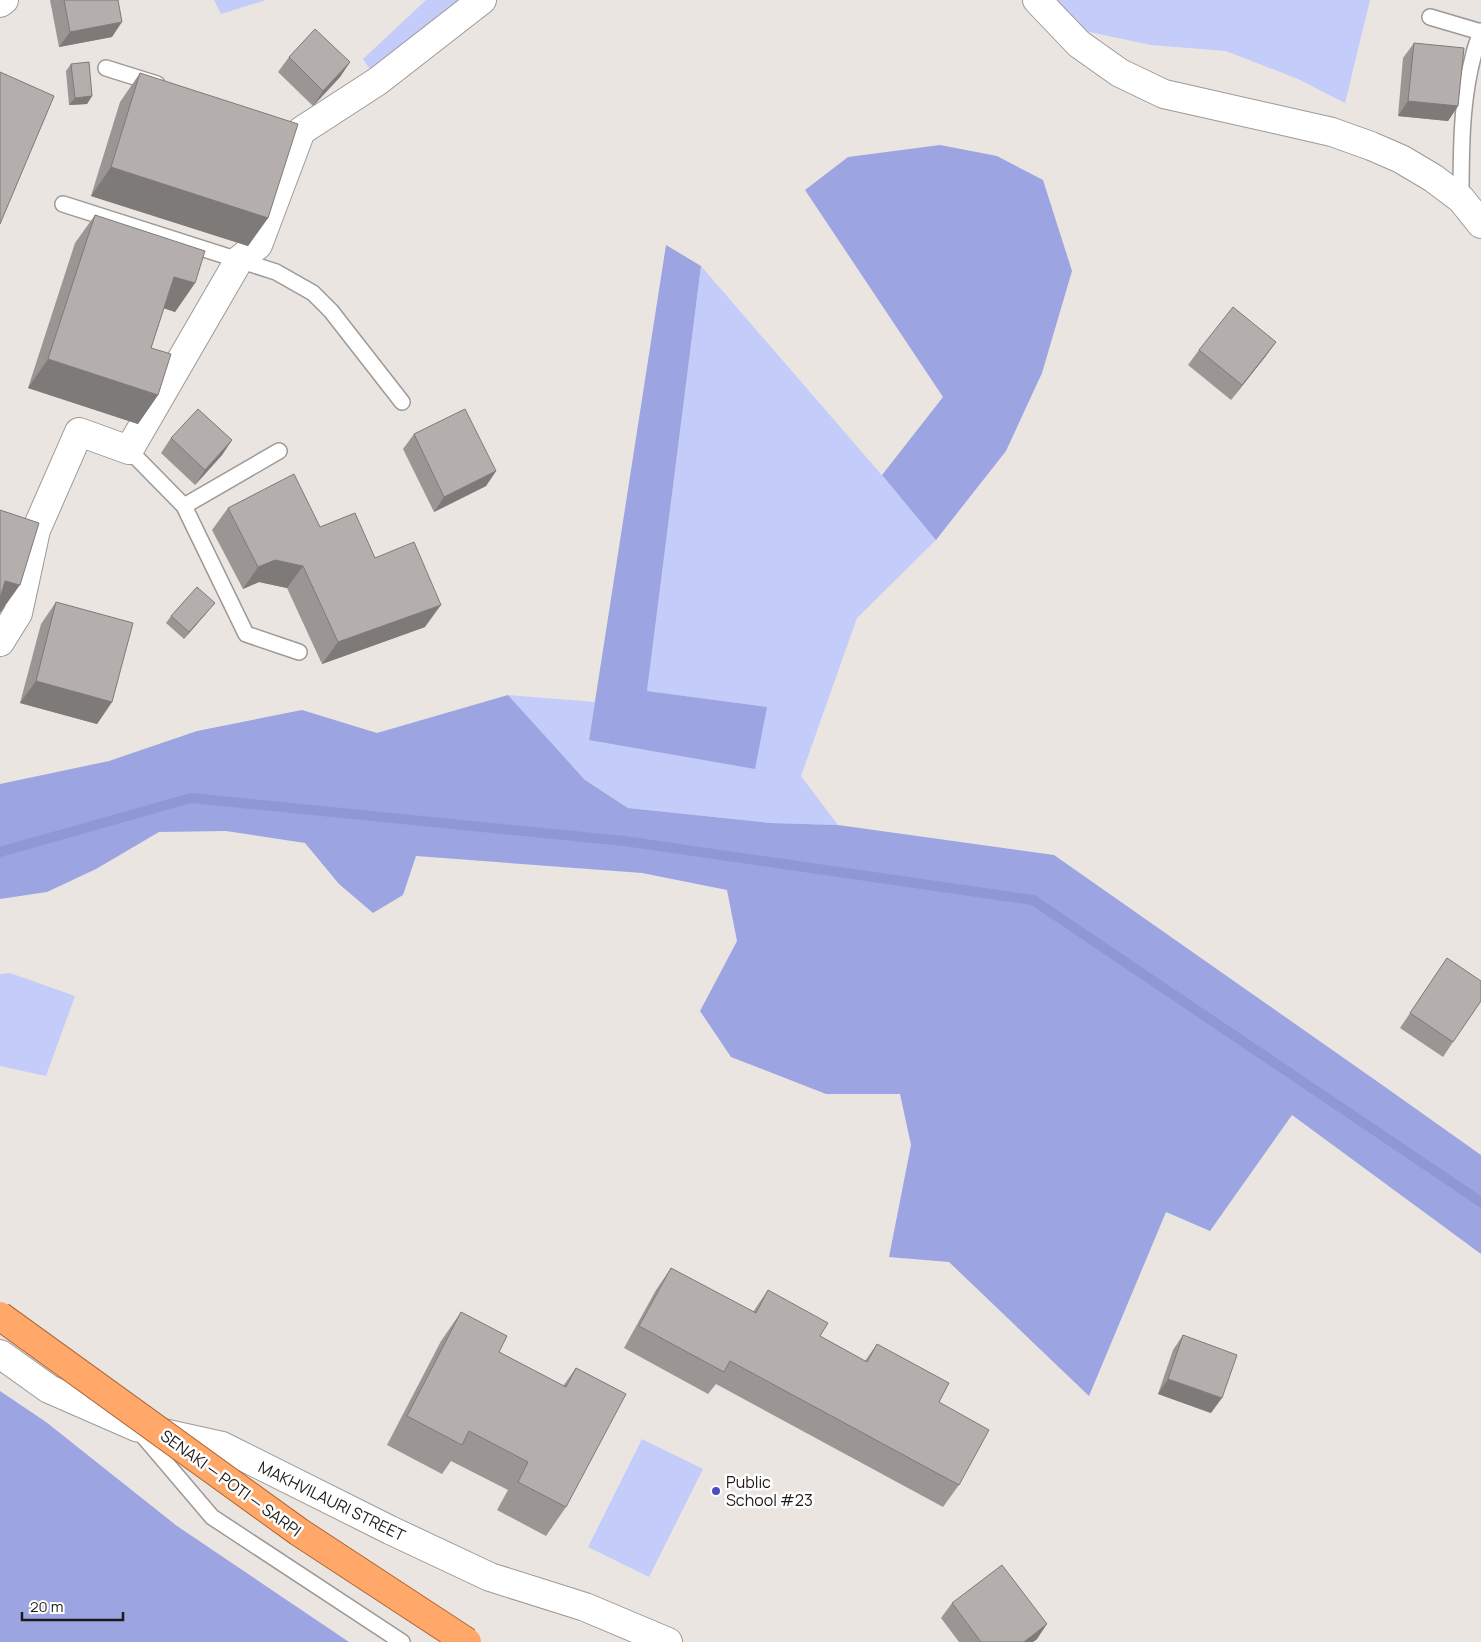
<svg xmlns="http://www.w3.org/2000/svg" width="1481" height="1642" viewBox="0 0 1481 1642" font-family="Manrope,sans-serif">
	<rect width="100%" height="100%" fill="#eae5e1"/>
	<!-- green -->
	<g fill="#c4ccfa">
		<polygon points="214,0 266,0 221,14"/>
		<polygon points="426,0 482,0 378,81 363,59"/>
		<polygon points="1047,0 1370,0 1345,103 1298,79 1226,51 1151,45 1075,29"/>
		<polygon points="701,266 937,539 857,618 801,776 838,825 770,823 628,808 585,780 508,695 595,702 589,740 767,707 647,691"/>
		<polygon points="10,973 75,996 46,1076 0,1066 0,974"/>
		<polygon points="642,1439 703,1469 649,1577 588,1547"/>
	</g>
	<!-- forest -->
	<g fill="#9ca5e1">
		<polygon points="940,145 997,156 1043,180 1072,271 1042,373 1006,451 936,540 882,475 943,397 805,190 848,157"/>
		<polygon points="666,245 701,266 647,691 767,707 755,769 589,740"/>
		<polygon points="508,695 585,780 628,808 770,823 838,825 1054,855 1378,1082 1481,1155 1481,1254 1292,1115 1210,1231 1166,1212 1089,1396 949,1262 889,1257 911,1145 900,1094 826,1094 731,1057 700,1011 737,941 727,890 642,873 416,856 403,895 373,913 339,884 305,843 226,831 159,832 96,869 47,892 0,899 0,784 109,761 197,731 302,710 377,733"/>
		<polygon points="0,1391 46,1422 177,1526 349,1642 0,1642"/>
	</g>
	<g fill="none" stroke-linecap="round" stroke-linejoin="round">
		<!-- stream -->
		<polyline stroke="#8f98d3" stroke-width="10" points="0,852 191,798 624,841 1033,900 1481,1202"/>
		<!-- service casing -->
		<g stroke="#9e9996" stroke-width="18">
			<g id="service">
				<polyline points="1430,17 1481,32"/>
				<polyline points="106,68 157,84"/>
				<path d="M1461 199C1461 142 1461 85 1481 31"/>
				<polyline points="63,204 276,272 313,293 331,311 402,402"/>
				<polyline points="129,450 184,506 246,634 299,652"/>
				<polyline points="184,506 279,451"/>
				<polyline points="138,1430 212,1517 402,1642"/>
			</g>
		</g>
		<!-- minor casing -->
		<g stroke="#9e9996" stroke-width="30">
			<g id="minor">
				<polyline points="1037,0 1079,44 1120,73 1164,94 1332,132 1371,146 1401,159 1433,178 1461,199 1481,224"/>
				<polyline points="0,3 4,0"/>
				<polyline points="0,642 18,613 36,530 79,432 129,450 239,260 258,245 301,131 378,81 482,0"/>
			</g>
		</g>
		<!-- tertiary casing -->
		<g stroke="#9e9996" stroke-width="30">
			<polyline id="tertiary" points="0,1354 49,1389 136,1427 222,1446 390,1530 490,1577 585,1607 668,1642"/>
		</g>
		<!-- service -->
		<use href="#service" stroke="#fff" stroke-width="15"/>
		<!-- minor -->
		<use href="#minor" stroke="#fff" stroke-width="28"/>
		<!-- tertiary -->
		<use href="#tertiary" stroke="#fff" stroke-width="28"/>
		<!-- trunk-bridge casing -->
		<g stroke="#b06835" stroke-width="30" stroke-linecap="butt">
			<polyline id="trunk-bridge" points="0,1316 299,1532 467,1642"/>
		</g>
		<!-- trunk-bridge -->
		<use href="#trunk-bridge" stroke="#ffa86a" stroke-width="28"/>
	</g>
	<!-- wall -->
	<g fill="#9b9694">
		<polygon points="50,0 118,0 112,37 59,47"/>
		<polygon points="1414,43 1458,106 1448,121 1398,116 1403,58"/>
		<polygon points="289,57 350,62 340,77 313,106 278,72"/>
		<polygon points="71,64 92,96 87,104 69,105 66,71"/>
		<polygon points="140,73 268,218 248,246 91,196 120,102"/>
		<polygon points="95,215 195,283 175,312 164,308 151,348 158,395 138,424 28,388 75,243"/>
		<polygon points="1276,342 1265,357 1231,400 1188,365 1199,350"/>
		<polygon points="414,434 496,471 486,486 434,512 403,449"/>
		<polygon points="171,438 232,440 222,455 195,485 161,453"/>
		<polygon points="228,508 320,527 375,558 425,627 322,664 287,588 259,582 243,589 212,530"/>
		<polygon points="56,602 112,702 97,724 20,703 41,624"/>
		<polygon points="209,610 184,639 166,623 171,616"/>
		<polygon points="1447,958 1453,1042 1443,1057 1400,1028"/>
		<polygon points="671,1268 753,1312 768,1290 820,1336 865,1361 877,1344 939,1402 959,1485 943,1507 716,1384 708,1394 624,1348 656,1290"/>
		<polygon points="461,1312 499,1352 563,1386 576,1368 566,1507 546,1536 497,1510 508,1490 451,1461 442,1474 387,1445 441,1341"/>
		<polygon points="1183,1335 1211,1413 1158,1394 1173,1350"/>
		<polygon points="952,1603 1037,1639 1033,1642 959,1642 941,1618"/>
	</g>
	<!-- shaded-wall -->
	<g fill="#7e7a78">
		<polygon points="122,22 112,37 59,47 70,32"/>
		<polygon points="350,62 340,77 313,106 323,91"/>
		<polygon points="92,96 87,104 69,105 75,98"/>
		<polygon points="1408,101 1458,106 1448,121 1398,116"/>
		<polygon points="111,167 268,218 248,246 91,196"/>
		<polygon points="174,277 195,283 175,312 154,305"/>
		<polygon points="1276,342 1265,357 1231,400 1242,385"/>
		<polygon points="48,359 158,395 138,424 28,388"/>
		<polygon points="232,440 222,455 195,485 205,470"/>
		<polygon points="496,471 486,486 434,512 444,497"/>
		<polygon points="275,560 303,566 287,588 259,582 243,589 258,567"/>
		<polygon points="5,581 20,585 0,613 0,589"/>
		<polygon points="215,603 209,610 184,639 189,632"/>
		<polygon points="441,605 425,627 322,664 338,642"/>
		<polygon points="36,681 112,702 97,724 20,703"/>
		<polygon points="1168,1379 1222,1398 1211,1413 1158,1394"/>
		<polygon points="1047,1624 1037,1639 1033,1642 1024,1642"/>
	</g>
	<!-- building -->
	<g fill="#b4afac" stroke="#7e7a78">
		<polygon points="64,0 118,0 122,22 70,32"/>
		<polygon points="315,29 350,62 323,91 289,57"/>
		<polygon points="1414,43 1464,48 1458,106 1408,101"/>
		<polygon points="89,62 92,96 75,98 71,64"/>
		<polygon points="0,72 54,96 0,224"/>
		<polygon points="140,73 298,124 268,218 111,167"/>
		<polygon points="95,215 205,251 195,283 174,277 151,348 171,354 158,395 48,359"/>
		<polygon points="1233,307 1276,342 1242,385 1199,350"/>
		<polygon points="198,409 232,440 205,470 171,438"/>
		<polygon points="465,409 496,471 444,497 414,434"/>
		<polygon points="294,474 320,527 355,513 375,558 414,542 441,605 338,642 303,566 275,560 258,567 228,508"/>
		<polygon points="0,510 39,523 20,585 5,581 0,598"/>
		<polygon points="197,587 215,603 189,632 171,616"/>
		<polygon points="56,602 133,623 112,702 36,681"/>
		<polygon points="1447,958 1481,981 1481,1001 1453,1042 1410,1013"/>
		<polygon points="671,1268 756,1313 768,1290 828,1323 820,1336 867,1362 877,1344 949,1383 939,1402 989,1430 959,1485 730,1361 724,1372 639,1326"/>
		<polygon points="461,1312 507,1336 499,1352 566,1387 576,1368 626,1394 566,1507 518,1482 528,1462 469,1431 462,1445 407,1416"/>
		<polygon points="1183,1335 1237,1355 1222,1398 1168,1379"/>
		<polygon points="1002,1565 1047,1624 1024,1642 981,1642 952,1603"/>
	</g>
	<!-- markers -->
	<circle fill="#4c4dc3" stroke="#fff" stroke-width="2" cx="716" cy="1491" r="5"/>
	<g text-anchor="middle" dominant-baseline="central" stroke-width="5" stroke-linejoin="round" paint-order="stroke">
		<!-- poi labels -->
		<g font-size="16" fill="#1d1b1a" stroke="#fff" text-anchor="start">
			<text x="726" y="1482">Public<tspan x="726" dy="18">School #23</tspan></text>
		</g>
		<!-- street labels -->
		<g font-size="16" fill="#1d1b1a" stroke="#fff">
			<text transform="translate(231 1483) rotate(36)">SENAKI — POTI — SARPI</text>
			<text transform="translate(332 1501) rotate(26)">MAKHVILAURI STREET</text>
		</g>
	</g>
	<!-- scale -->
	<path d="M22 1612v8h101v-8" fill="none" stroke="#1d1b1a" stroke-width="2.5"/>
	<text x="30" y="1612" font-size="15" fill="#1d1b1a" stroke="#ffffff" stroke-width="4" paint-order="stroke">20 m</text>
</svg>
